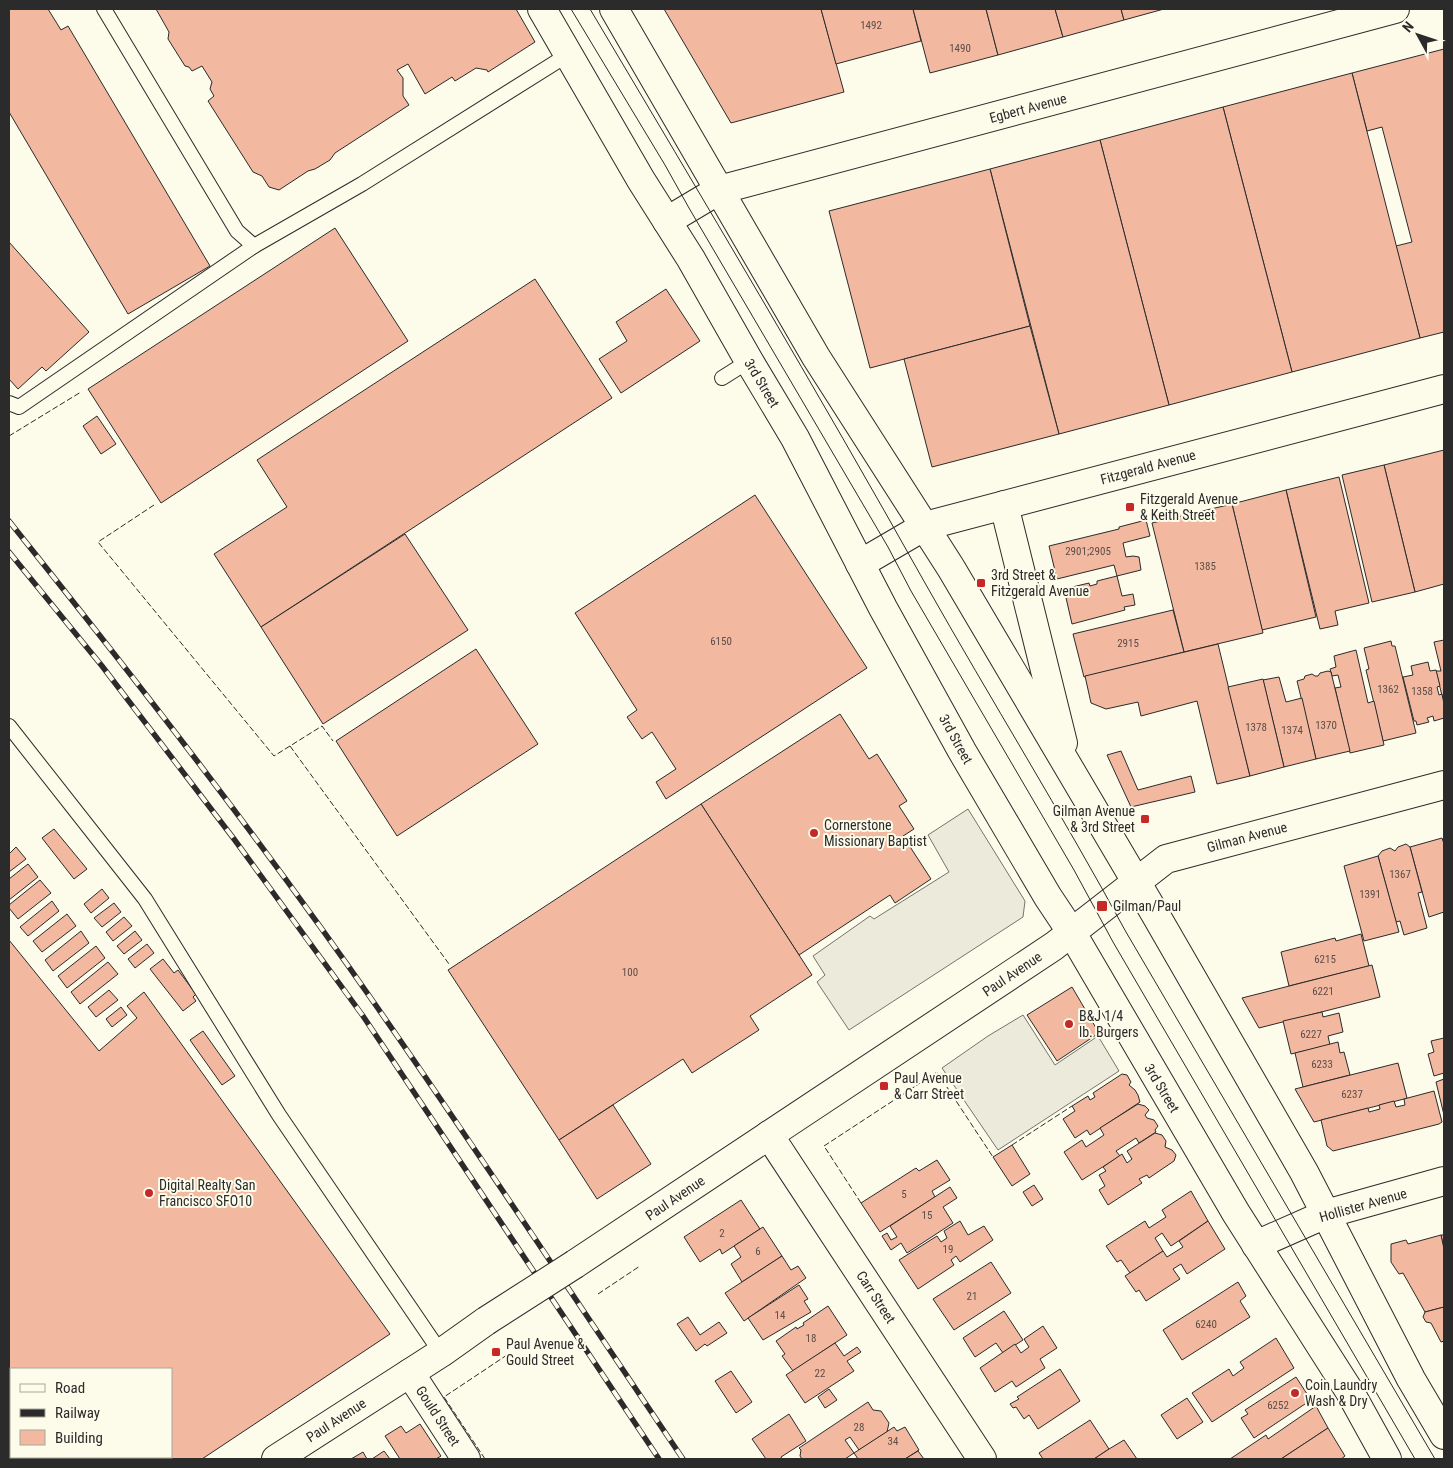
<svg xmlns="http://www.w3.org/2000/svg" width="1453" height="1468" viewBox="0 0 1453 1468" font-family="'Roboto Condensed',sans-serif">
	<rect width="100%" height="100%" fill="#fdfbea"/>
	<!-- parking -->
	<g fill="#eceadb" stroke="#74746e">
		<polygon points="968,809 1025,901 1023,917 849,1030 817,982 825,975 813,956 870,916 874,919 949,872 928,835"/>
		<polygon points="1023,1015 1055,1065 1098,1036 1119,1071 998,1150 942,1068 988,1036"/>
	</g>
	<!-- building -->
	<g fill="#f2b8a0" stroke="#2b2b2b">
		<polygon points="9,9 48,9 61,30 68,26 210,266 128,314 9,112"/>
		<polygon points="156,9 516,9 535,42 488,72 487,70 476,68 455,81 452,77 425,94 408,64 397,70 403,78 403,96 409,105 335,153 330,160 315,169 308,171 279,190 269,187 262,176 253,172 208,101 214,96 210,89 212,82 202,66 192,71 189,67 185,66 168,39 169,32"/>
		<polygon points="664,9 821,9 844,92 731,123"/>
		<polygon points="821,9 913,9 921,41 836,64"/>
		<polygon points="913,9 986,9 998,55 930,73"/>
		<polygon points="986,9 1055,9 1063,37 998,55"/>
		<polygon points="1055,9 1121,9 1124,20 1063,37"/>
		<polygon points="1121,9 1164,9 1124,20"/>
		<polygon points="1444,49 1444,332 1420,338 1396,246 1412,242 1382,127 1367,131 1352,73"/>
		<polygon points="1352,73 1420,338 1292,372 1223,107"/>
		<polygon points="1223,107 1292,372 1169,405 1100,140"/>
		<polygon points="1100,140 1169,405 1059,434 990,169"/>
		<polygon points="990,169 1030,326 870,368 829,211"/>
		<polygon points="335,228 408,341 161,503 88,389"/>
		<polygon points="9,242 89,332 46,371 42,367 18,389 9,379"/>
		<polygon points="535,279 612,398 261,627 214,554 287,507 257,460"/>
		<polygon points="666,289 700,341 621,393 599,359 627,341 616,322"/>
		<polygon points="1030,326 1059,434 932,467 904,359"/>
		<polygon points="97,416 116,444 101,454 83,426"/>
		<polygon points="1444,450 1444,584 1415,592 1384,465"/>
		<polygon points="1384,465 1415,592 1372,602 1342,475"/>
		<polygon points="1339,477 1369,603 1335,611 1338,625 1320,629 1286,490"/>
		<polygon points="1286,490 1316,617 1262,630 1232,504"/>
		<polygon points="755,495 867,668 666,799 656,782 676,769 652,732 642,739 627,717 637,710 575,613"/>
		<polygon points="1232,504 1263,633 1184,652 1152,523"/>
		<polygon points="1146,520 1150,536 1123,543 1126,557 1133,556 1139,557 1141,570 1117,576 1114,565 1057,579 1049,546 1119,529 1119,527"/>
		<polygon points="405,534 468,630 323,724 261,627"/>
		<polygon points="1117,576 1122,596 1133,594 1135,605 1124,607 1125,610 1072,624 1064,589 1089,583 1090,586 1097,584 1097,581"/>
		<polygon points="1173,610 1184,652 1084,677 1073,634"/>
		<polygon points="1444,640 1444,704 1436,671 1441,671 1434,642"/>
		<polygon points="1391,641 1392,646 1395,646 1416,733 1383,741 1366,670 1369,669 1364,648"/>
		<polygon points="1218,644 1250,776 1217,784 1197,701 1141,716 1138,702 1106,709 1091,703 1085,676"/>
		<polygon points="476,649 538,744 397,836 336,741"/>
		<polygon points="1356,650 1368,703 1374,701 1384,745 1350,753 1335,688 1341,687 1338,675 1332,676 1330,669 1336,667 1334,656"/>
		<polygon points="1428,662 1430,671 1436,670 1440,686 1437,687 1439,695 1442,694 1444,704 1444,718 1434,721 1433,716 1427,718 1429,722 1417,725 1416,721 1414,721 1403,677 1413,675 1411,666"/>
		<polygon points="1328,671 1331,672 1350,751 1316,759 1297,681 1304,679 1305,676 1312,674 1315,676 1318,676 1320,673"/>
		<polygon points="1279,677 1286,702 1302,698 1316,759 1284,767 1263,680"/>
		<polygon points="1263,679 1284,767 1250,776 1228,687"/>
		<polygon points="840,714 869,759 877,754 907,801 899,806 914,829 903,836 931,879 895,903 890,895 799,955 701,804"/>
		<polygon points="1121,751 1138,790 1191,776 1195,792 1131,807 1107,755"/>
		<polygon points="701,804 812,975 750,1016 759,1030 692,1073 683,1059 559,1140 448,970"/>
		<polygon points="54,829 87,869 74,879 42,838"/>
		<polygon points="1442,838 1444,844 1444,912 1429,917 1410,847"/>
		<polygon points="1406,844 1410,847 1422,892 1418,893 1427,928 1404,935 1400,921 1396,922 1378,856 1382,851 1390,848 1395,851 1398,847"/>
		<polygon points="16,847 26,859 9,872 9,854"/>
		<polygon points="1378,856 1399,932 1364,941 1344,866"/>
		<polygon points="28,864 38,877 9,900 9,879"/>
		<polygon points="40,880 51,893 18,919 9,908 9,905"/>
		<polygon points="102,889 109,898 91,913 84,904"/>
		<polygon points="52,901 59,911 28,936 20,927"/>
		<polygon points="114,903 121,912 102,927 94,918"/>
		<polygon points="67,914 76,926 42,952 33,941"/>
		<polygon points="124,917 132,926 113,941 106,932"/>
		<polygon points="81,931 89,943 53,971 45,960"/>
		<polygon points="135,931 142,940 124,954 117,946"/>
		<polygon points="1361,934 1369,966 1289,986 1281,952 1335,938 1336,941"/>
		<polygon points="9,940 99,1051 137,1018 127,1006 144,992 390,1334 202,1459 35,1459 33,1457 171,1457 171,1369 11,1369 11,1426 9,1422"/>
		<polygon points="147,944 154,953 135,968 128,959"/>
		<polygon points="96,946 105,958 67,988 58,976"/>
		<polygon points="163,959 174,973 178,970 196,994 193,997 196,1001 183,1011 150,969"/>
		<polygon points="108,962 118,974 80,1004 71,992"/>
		<polygon points="1372,965 1380,997 1259,1028 1242,998"/>
		<polygon points="1072,987 1099,1033 1057,1061 1027,1015"/>
		<polygon points="109,990 118,1000 96,1017 88,1007"/>
		<polygon points="121,1007 127,1015 112,1027 106,1019"/>
		<polygon points="1322,1012 1323,1017 1339,1013 1343,1032 1328,1036 1330,1045 1291,1054 1283,1021"/>
		<polygon points="203,1031 235,1076 222,1085 190,1040"/>
		<polygon points="1444,1038 1444,1073 1434,1076 1428,1054 1434,1052 1431,1041"/>
		<polygon points="1338,1042 1340,1053 1344,1052 1350,1075 1303,1087 1295,1053"/>
		<polygon points="1398,1063 1407,1098 1404,1099 1314,1122 1295,1089"/>
		<polygon points="1122,1074 1127,1075 1131,1082 1129,1085 1135,1090 1138,1095 1140,1102 1090,1135 1087,1130 1075,1138 1063,1119 1075,1111 1072,1106 1088,1096 1090,1100 1095,1097 1093,1093"/>
		<polygon points="1444,1079 1444,1115 1436,1082"/>
		<polygon points="1434,1091 1442,1122 1439,1124 1333,1151 1327,1146 1321,1120 1368,1108 1369,1112 1380,1109 1379,1105 1394,1101 1396,1107 1405,1105 1404,1099"/>
		<polygon points="1138,1104 1145,1106 1149,1110 1145,1115 1147,1118 1154,1120 1158,1126 1155,1130 1156,1132 1139,1143 1136,1138 1116,1151 1120,1156 1082,1180 1064,1152 1082,1140 1086,1147 1104,1135 1100,1128"/>
		<polygon points="613,1105 651,1164 597,1199 559,1140"/>
		<polygon points="1155,1133 1162,1135 1166,1141 1165,1147 1172,1150 1176,1155 1174,1161 1149,1178 1147,1175 1139,1179 1142,1183 1108,1205 1099,1190 1105,1186 1099,1175 1106,1171 1103,1167 1122,1154 1127,1163 1132,1159 1127,1151"/>
		<polygon points="1012,1145 1030,1174 1012,1186 993,1157"/>
		<polygon points="937,1160 950,1180 932,1191 935,1197 880,1232 861,1203 916,1168 919,1171"/>
		<polygon points="1034,1185 1043,1199 1032,1206 1023,1192"/>
		<polygon points="950,1187 957,1198 943,1207 953,1223 907,1253 901,1243 891,1250 882,1236 887,1233 891,1240 897,1237 890,1226"/>
		<polygon points="1191,1191 1208,1221 1171,1246 1162,1233 1155,1238 1163,1251 1130,1273 1121,1260 1117,1262 1106,1246 1145,1221 1149,1228 1166,1217 1162,1210"/>
		<polygon points="741,1200 760,1229 722,1254 720,1249 700,1262 684,1237"/>
		<polygon points="960,1221 968,1235 984,1226 993,1240 960,1262 956,1256 951,1260 954,1265 918,1289 899,1260 937,1236 941,1242 947,1238 944,1231"/>
		<polygon points="1208,1221 1225,1249 1187,1274 1181,1264 1173,1269 1180,1279 1146,1301 1139,1290 1136,1292 1125,1276 1163,1251 1167,1257 1183,1247 1179,1241"/>
		<polygon points="763,1227 782,1256 742,1282 731,1264 741,1257 734,1246"/>
		<polygon points="1441,1235 1444,1235 1444,1249"/>
		<polygon points="1441,1235 1444,1249 1444,1307 1425,1312 1403,1273 1399,1274 1391,1262 1391,1244 1406,1240 1408,1244"/>
		<polygon points="782,1256 791,1270 798,1266 806,1278 744,1321 725,1293"/>
		<polygon points="991,1262 1011,1293 954,1330 933,1299"/>
		<polygon points="1238,1282 1246,1296 1240,1301 1250,1317 1182,1360 1163,1330"/>
		<polygon points="799,1285 808,1299 804,1301 811,1312 763,1340 748,1318"/>
		<polygon points="828,1306 847,1335 793,1371 782,1356 785,1354 776,1341 796,1327 797,1329 804,1325 803,1323"/>
		<polygon points="1444,1307 1444,1341 1441,1342 1431,1323 1426,1322 1423,1317 1425,1312"/>
		<polygon points="1004,1311 1023,1340 1003,1353 996,1343 975,1357 963,1338"/>
		<polygon points="688,1317 700,1335 719,1322 727,1333 707,1346 705,1344 696,1351 677,1324"/>
		<polygon points="1043,1326 1057,1348 1040,1359 1045,1368 1016,1387 1012,1381 995,1392 980,1368 1015,1344 1021,1353 1029,1347 1024,1339"/>
		<polygon points="1276,1338 1294,1368 1212,1422 1192,1393 1229,1369 1233,1376 1244,1368 1240,1362"/>
		<polygon points="835,1343 844,1356 857,1347 861,1352 847,1361 854,1371 805,1403 786,1375"/>
		<polygon points="1060,1369 1080,1401 1038,1429 1029,1415 1024,1419 1016,1407 1013,1408 1010,1404 1019,1399 1017,1397"/>
		<polygon points="731,1371 752,1402 736,1413 715,1381"/>
		<polygon points="1296,1377 1311,1400 1254,1438 1241,1418 1248,1414 1245,1410"/>
		<polygon points="829,1389 837,1400 825,1408 818,1397"/>
		<polygon points="1187,1398 1203,1422 1177,1439 1161,1415"/>
		<polygon points="868,1402 873,1410 881,1411 889,1423 887,1432 859,1450 850,1437 845,1440 854,1453 845,1459 802,1459 800,1456 801,1450 799,1448"/>
		<polygon points="1316,1406 1328,1428 1281,1459 1230,1459 1266,1435 1268,1439"/>
		<polygon points="789,1414 806,1441 781,1457 782,1459 766,1459 752,1439"/>
		<polygon points="1090,1420 1109,1449 1094,1459 1043,1459 1039,1453"/>
		<polygon points="420,1424 441,1456 436,1459 400,1459 385,1436 401,1426 406,1433"/>
		<polygon points="894,1427 897,1431 905,1427 919,1450 905,1459 858,1459 854,1453"/>
		<polygon points="1328,1428 1345,1456 1341,1459 1281,1459"/>
		<polygon points="1124,1440 1137,1459 1094,1459 1109,1449"/>
		<polygon points="384,1451 390,1459 372,1459"/>
		<polygon points="918,1451 924,1459 905,1459"/>
		<polygon points="363,1452 367,1459 351,1459"/>
	</g>
	<g fill="none" stroke-linecap="round" stroke-linejoin="round">
		<!-- lane casing -->
		<g stroke="#2b2b2b" stroke-width="16">
			<g id="lane">
				<polyline points="104,9 237,231 254,246 362,184 569,54"/>
				<polyline points="722,378 749,361"/>
				<polyline points="9,403 19,407 254,246"/>
				<polyline points="9,726 145,899 279,1115 441,1353"/>
			</g>
		</g>
		<!-- street casing -->
		<g stroke="#2b2b2b" stroke-width="30">
			<g id="street">
				<polyline points="667,221 719,190 1395,9"/>
				<polyline points="860,564 925,526 1444,389"/>
				<polyline points="769,1135 982,1459"/>
				<polyline points="1256,1245 1326,1214 1444,1181"/>
				<polyline points="410,1373 466,1459"/>
			</g>
		</g>
		<!-- secondary casing -->
		<g stroke="#2b2b2b" stroke-width="30">
			<g id="secondary">
				<polyline points="575,1264 1054,946 1166,859 1444,785"/>
				<polyline points="276,1459 441,1353 486,1321"/>
			</g>
		</g>
		<!-- primary casing -->
		<g stroke="#2b2b2b" stroke-width="30">
			<g id="primary">
				<polyline points="542,9 641,180 691,259 749,361 795,438 883,608 962,751 1048,897 1072,933 1236,1213 1350,1392 1387,1459"/>
				<polyline points="614,9 816,357 951,568 1154,912 1304,1172 1411,1379 1444,1435"/>
				<polyline points="1004,505 1063,743"/>
			</g>
		</g>
		<!-- lane -->
		<use href="#lane" stroke="#fdfbea" stroke-width="14"/>
		<!-- street -->
		<use href="#street" stroke="#fdfbea" stroke-width="28"/>
		<!-- secondary -->
		<use href="#secondary" stroke="#fdfbea" stroke-width="28"/>
		<!-- primary -->
		<use href="#primary" stroke="#fdfbea" stroke-width="28"/>
		<!-- tram -->
		<g stroke="#2b2b2b" stroke-width="1">
			<polyline points="571,9 665,165 689,208 888,547 911,591 1074,870 1113,942 1415,1459"/>
			<path d="M590 9C703 199 817 390 925 583 991 700 1062 814 1126 932L1435 1459"/>
		</g>
		<!-- rail casing -->
		<g stroke="#2b2b2b" stroke-width="5.5">
			<g id="rail">
				<path d="M9 521C136 680 261 840 377 1007 481 1156 581 1308 683 1459"/>
				<polyline points="9,552 102,666 234,839 363,1016 659,1459"/>
			</g>
		</g>
		<!-- rail -->
		<use href="#rail" stroke="#fdfbea" stroke-width="4" stroke-dasharray="11" stroke-linecap="butt"/>
		<!-- secondary-bridge casing -->
		<g stroke="#2b2b2b" stroke-width="30" stroke-linecap="butt">
			<polyline id="secondary-bridge" points="486,1321 575,1264"/>
		</g>
		<!-- secondary-bridge -->
		<use href="#secondary-bridge" stroke="#fdfbea" stroke-width="28"/>
		<!-- fence -->
		<g stroke="#2b2b2b" stroke-width="1" stroke-dasharray="6 2.5" stroke-linecap="butt">
			<polyline points="9,436 81,392"/>
			<polyline points="154,505 98,542 274,756 322,726 333,741"/>
			<polyline points="290,746 449,964"/>
			<polyline points="1012,1145 1072,1106"/>
			<polyline points="861,1203 824,1146 937,1072 993,1157"/>
			<polyline points="598,1294 640,1266"/>
			<polyline points="485,1459 444,1397 510,1353"/>
		</g>
	</g>
	<!-- markers -->
	<g fill="#c62828" stroke="#fdfbea" stroke-width="2">
		<rect x="1125" y="502" width="10" height="10" rx="2.5"/>
		<rect x="976" y="578" width="10" height="10" rx="2.5"/>
		<rect x="1140" y="814" width="10" height="10" rx="2.5"/>
		<circle cx="814" cy="833" r="5"/>
		<rect x="1096" y="900" width="12" height="12" rx="2.5"/>
		<circle cx="1069" cy="1024" r="5"/>
		<rect x="879" y="1081" width="10" height="10" rx="2.5"/>
		<circle cx="149" cy="1193" r="5"/>
		<rect x="491" y="1347" width="10" height="10" rx="2.5"/>
		<circle cx="1295" cy="1393" r="5"/>
	</g>
	<g text-anchor="middle" dominant-baseline="central" stroke-width="4" stroke-linejoin="round" paint-order="stroke">
		<!-- number labels -->
		<g font-size="11" fill="#5d4e48">
			<text x="871" y="25">1492</text>
			<text x="960" y="48">1490</text>
			<text x="1088" y="551">2901;2905</text>
			<text x="1205" y="566">1385</text>
			<text x="721" y="641">6150</text>
			<text x="1128" y="643">2915</text>
			<text x="1388" y="689">1362</text>
			<text x="1422" y="691">1358</text>
			<text x="1326" y="725">1370</text>
			<text x="1256" y="727">1378</text>
			<text x="1292" y="730">1374</text>
			<text x="1400" y="874">1367</text>
			<text x="1370" y="894">1391</text>
			<text x="1325" y="959">6215</text>
			<text x="630" y="972">100</text>
			<text x="1323" y="991">6221</text>
			<text x="1311" y="1034">6227</text>
			<text x="1322" y="1064">6233</text>
			<text x="1352" y="1094">6237</text>
			<text x="904" y="1194">5</text>
			<text x="927" y="1215">15</text>
			<text x="722" y="1233">2</text>
			<text x="948" y="1249">19</text>
			<text x="758" y="1251">6</text>
			<text x="972" y="1296">21</text>
			<text x="780" y="1315">14</text>
			<text x="1206" y="1324">6240</text>
			<text x="811" y="1338">18</text>
			<text x="820" y="1373">22</text>
			<text x="1278" y="1405">6252</text>
			<text x="859" y="1427">28</text>
			<text x="893" y="1441">34</text>
		</g>
		<!-- street labels -->
		<g font-size="14" fill="#2b2b2b" stroke="#fdfbea">
			<text transform="translate(1028 108) rotate(-15)">Egbert Avenue</text>
			<text transform="translate(762 383) rotate(59)">3rd Street</text>
			<text transform="translate(1148 467) rotate(-15)">Fitzgerald Avenue</text>
			<text transform="translate(956 739) rotate(61)">3rd Street</text>
			<text transform="translate(1247 837) rotate(-15)">Gilman Avenue</text>
			<text transform="translate(1012 974) rotate(-34)">Paul Avenue</text>
			<text transform="translate(1162 1088) rotate(59)">3rd Street</text>
			<text transform="translate(675 1198) rotate(-34)">Paul Avenue</text>
			<text transform="translate(1363 1205) rotate(-16)">Hollister Avenue</text>
			<text transform="translate(876 1297) rotate(57)">Carr Street</text>
			<text transform="translate(438 1416) rotate(57)">Gould Street</text>
			<text transform="translate(336 1420) rotate(-33)">Paul Avenue</text>
		</g>
		<!-- poi labels -->
		<g font-size="14" fill="#2b2b2b" stroke="#fdfbea" text-anchor="start">
			<text x="1140" y="499">Fitzgerald Avenue<tspan x="1140" dy="16">&amp; Keith Street</tspan></text>
			<text x="991" y="575">3rd Street &amp;<tspan x="991" dy="16">Fitzgerald Avenue</tspan></text>
			<text x="1135" y="811" text-anchor="end">Gilman Avenue<tspan x="1135" dy="16">&amp; 3rd Street</tspan></text>
			<text x="824" y="825">Cornerstone<tspan x="824" dy="16">Missionary Baptist</tspan></text>
			<text x="1113" y="906">Gilman/Paul</text>
			<text x="1079" y="1016">B&amp;J 1/4<tspan x="1079" dy="16">lb. Burgers</tspan></text>
			<text x="894" y="1078">Paul Avenue<tspan x="894" dy="16">&amp; Carr Street</tspan></text>
			<text x="159" y="1185">Digital Realty San<tspan x="159" dy="16">Francisco SFO10</tspan></text>
			<text x="506" y="1344">Paul Avenue &amp;<tspan x="506" dy="16">Gould Street</tspan></text>
			<text x="1305" y="1385">Coin Laundry<tspan x="1305" dy="16">Wash &amp; Dry</tspan></text>
		</g>
	</g>
	<!-- border -->
	<rect width="1453" height="1468" fill="none" stroke="#2b2b2b" stroke-width="20"/>
	<!-- legend -->
	<rect x="10" y="1368" width="162" height="90" fill="#fdfbea" stroke="#a9a89e"/>
	<rect x="20" y="1384" width="25" height="8" fill="#fdfbea" stroke="#a9a89e"/>
	<text x="55" y="1393" font-size="15" fill="#2b2b2b">Road</text>
	<rect x="20" y="1409" width="25" height="8" fill="#2b2b2b" stroke="#a9a89e"/>
	<text x="55" y="1418" font-size="15" fill="#2b2b2b">Railway</text>
	<rect x="20" y="1430" width="25" height="15" fill="#f2b8a0" stroke="#a9a89e"/>
	<text x="55" y="1443" font-size="15" fill="#2b2b2b">Building</text>
	<!-- north arrow -->
	<g transform="translate(1418 35) rotate(310)" stroke="#fdfbea" stroke-width="4" paint-order="stroke">
	<path d="M0-4L9 19L0 12L-9 19Z" fill="#2b2b2b"/>
	<text y="-8" font-size="14" font-weight="bold" text-anchor="middle" fill="#2b2b2b">N</text>
	</g>
</svg>
